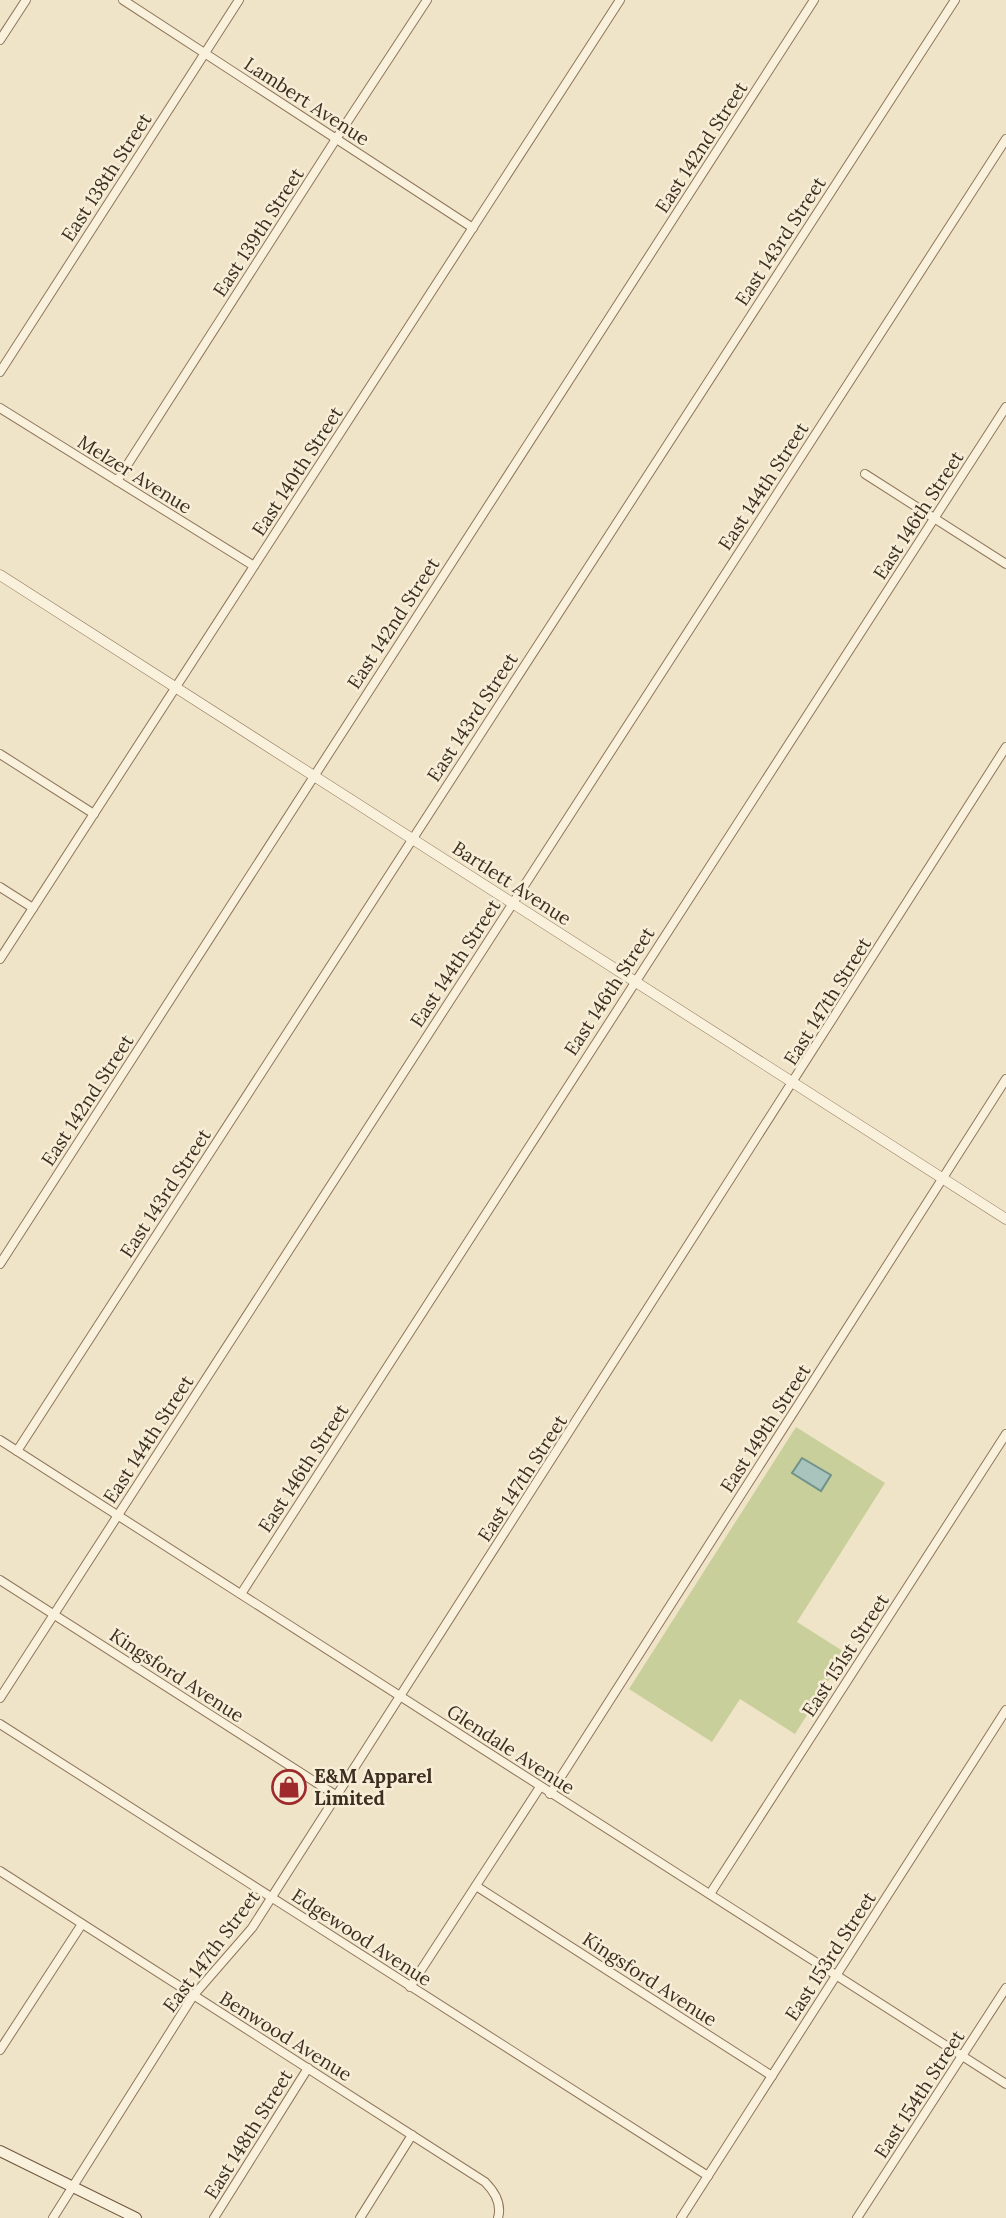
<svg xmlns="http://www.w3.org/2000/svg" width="1006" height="2218" viewBox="0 0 1006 2218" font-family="Lora,serif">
	<rect width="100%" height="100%" fill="#f0e4c8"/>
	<!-- green -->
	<polygon fill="#c9cf9b" points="796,1427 885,1483 797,1622 846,1653 795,1734 740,1699 712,1742 629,1689"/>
	<!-- water -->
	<polygon fill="#a9c4bc" stroke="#6f938a" stroke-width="2" points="802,1458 831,1475 821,1491 792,1473"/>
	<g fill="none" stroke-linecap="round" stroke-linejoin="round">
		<!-- minor casing -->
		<g stroke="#8d765c" stroke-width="10">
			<g id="minor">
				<polyline points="123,0 473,228"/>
				<polyline points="0,40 26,0"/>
				<polyline points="0,372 239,0"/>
				<polyline points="0,408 254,566"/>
				<polyline points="865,474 1006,564"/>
				<polyline points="117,481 336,139 427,0"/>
				<polyline points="0,754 94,814"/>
				<polyline points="0,887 33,908"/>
				<polyline points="0,959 620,0"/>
				<polyline points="0,1264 814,0"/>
				<polyline points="0,1440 1006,2084"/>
				<polyline points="17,1451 955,0"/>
				<polyline points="0,1580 337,1796"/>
				<polyline points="241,1594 1006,407"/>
				<polyline points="0,1698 1006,139"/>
				<polyline points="0,1724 708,2176"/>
				<polyline points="550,1794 1006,1079"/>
				<path d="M0 1871 485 2182C495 2192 502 2204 498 2218"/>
				<polyline points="476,1886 772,2076"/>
				<polyline points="710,1894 1006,1434"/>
				<polyline points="410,1987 540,1787"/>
				<polyline points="0,2050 82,1924"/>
				<polyline points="53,2218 193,1996 252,1928 1006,747"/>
				<polyline points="214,2218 308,2068"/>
				<polyline points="360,2218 412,2135"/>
				<polyline points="681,2218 1006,1710"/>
				<polyline points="857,2218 1006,1988"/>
			</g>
		</g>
		<!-- tertiary casing -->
		<g stroke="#8d765c" stroke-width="11">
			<polyline id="tertiary" points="0,575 1006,1219"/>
		</g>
		<!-- secondary casing -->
		<g stroke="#6f573f" stroke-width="12">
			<polyline id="secondary" points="0,2151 136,2218"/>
		</g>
		<!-- minor -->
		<use href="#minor" stroke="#faf1dc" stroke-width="8"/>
		<!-- tertiary -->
		<use href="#tertiary" stroke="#faf1dc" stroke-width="10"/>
		<!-- secondary -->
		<use href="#secondary" stroke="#faf1dc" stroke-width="10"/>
	</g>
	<!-- icons -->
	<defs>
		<g id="shop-ring" transform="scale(1.75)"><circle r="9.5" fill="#f7eed8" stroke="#9e2a2b" stroke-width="1.5"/><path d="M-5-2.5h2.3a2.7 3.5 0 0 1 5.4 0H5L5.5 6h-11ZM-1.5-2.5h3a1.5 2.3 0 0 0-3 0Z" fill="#9e2a2b"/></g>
	</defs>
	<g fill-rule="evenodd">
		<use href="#shop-ring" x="289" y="1787"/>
	</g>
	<g text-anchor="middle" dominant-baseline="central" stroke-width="5" stroke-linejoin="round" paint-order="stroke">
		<!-- street labels -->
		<g font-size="19" fill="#3d2e20" stroke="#f7eed8">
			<text transform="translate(307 101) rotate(33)">Lambert Avenue</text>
			<text transform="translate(701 147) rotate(-57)">East 142nd Street</text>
			<text transform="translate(106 177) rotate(-57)">East 138th Street</text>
			<text transform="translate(258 232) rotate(-57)">East 139th Street</text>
			<text transform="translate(780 241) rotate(-57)">East 143rd Street</text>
			<text transform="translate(297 471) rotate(-57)">East 140th Street</text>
			<text transform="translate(135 474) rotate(32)">Melzer Avenue</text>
			<text transform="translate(763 486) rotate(-57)">East 144th Street</text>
			<text transform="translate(918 515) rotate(-57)">East 146th Street</text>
			<text transform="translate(393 623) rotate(-57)">East 142nd Street</text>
			<text transform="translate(472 717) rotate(-57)">East 143rd Street</text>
			<text transform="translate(512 883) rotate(33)">Bartlett Avenue</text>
			<text transform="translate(455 963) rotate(-57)">East 144th Street</text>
			<text transform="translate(609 991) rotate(-57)">East 146th Street</text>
			<text transform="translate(827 1001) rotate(-58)">East 147th Street</text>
			<text transform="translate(87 1100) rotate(-57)">East 142nd Street</text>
			<text transform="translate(165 1193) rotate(-57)">East 143rd Street</text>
			<text transform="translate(765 1428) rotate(-57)">East 149th Street</text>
			<text transform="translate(148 1439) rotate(-57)">East 144th Street</text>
			<text transform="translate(303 1468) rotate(-57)">East 146th Street</text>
			<text transform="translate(522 1478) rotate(-57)">East 147th Street</text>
			<text transform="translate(845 1655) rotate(-57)">East 151st Street</text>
			<text transform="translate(177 1675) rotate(33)">Kingsford Avenue</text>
			<text transform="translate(511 1749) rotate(33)">Glendale Avenue</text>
			<text transform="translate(362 1937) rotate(33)">Edgewood Avenue</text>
			<text transform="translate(211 1951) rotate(-53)">East 147th Street</text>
			<text transform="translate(830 1956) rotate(-57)">East 153rd Street</text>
			<text transform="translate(650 1979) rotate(33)">Kingsford Avenue</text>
			<text transform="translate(286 2036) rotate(32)">Benwood Avenue</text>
			<text transform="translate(919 2094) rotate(-57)">East 154th Street</text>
			<text transform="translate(248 2134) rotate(-58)">East 148th Street</text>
		</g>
		<!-- poi labels -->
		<g font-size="19" font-weight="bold" fill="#3d2e20" stroke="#f7eed8" text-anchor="start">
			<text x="314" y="1776">E&amp;M Apparel<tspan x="314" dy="22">Limited</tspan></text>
		</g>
	</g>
</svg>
